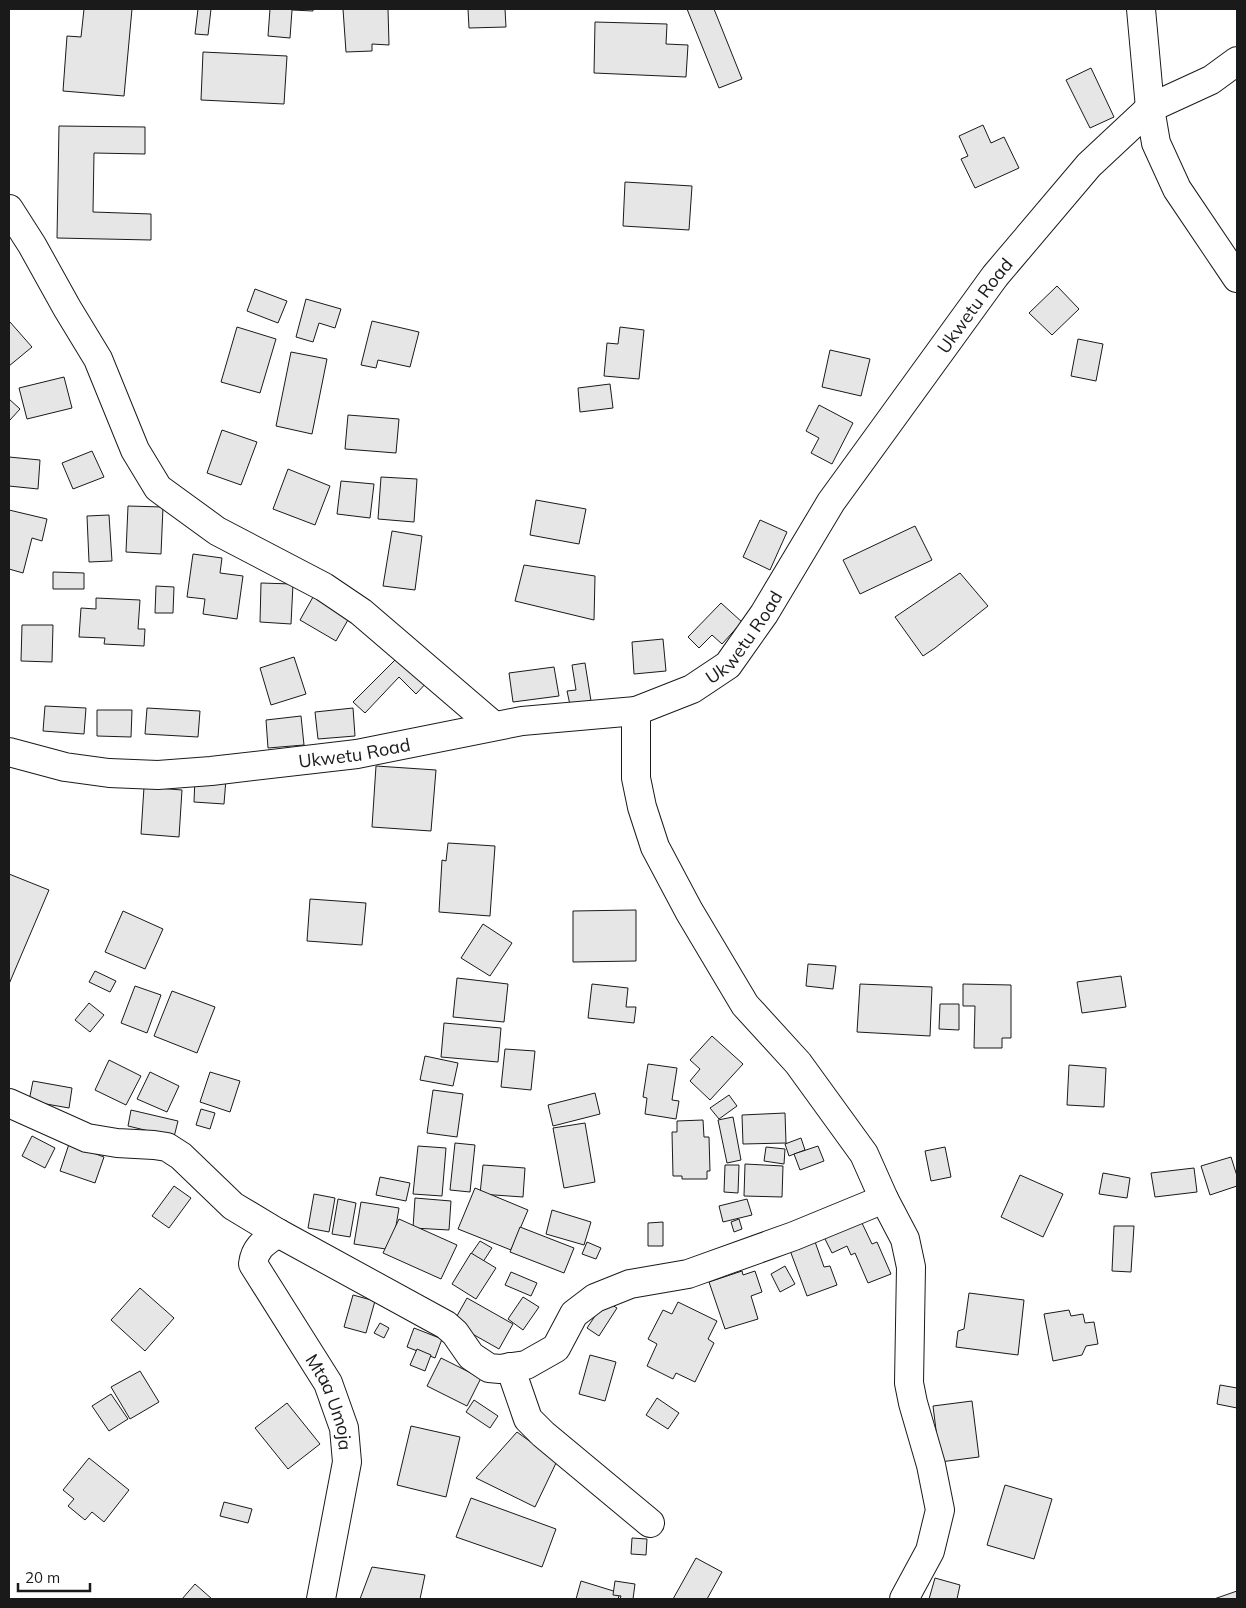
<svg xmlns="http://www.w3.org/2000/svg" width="1246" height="1608" viewBox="0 0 1246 1608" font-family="Mulish,sans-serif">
	<rect width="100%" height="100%" fill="#fff"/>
	<!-- building -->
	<g fill="#e6e6e6" stroke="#1a1a1a">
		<polygon points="84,9 132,9 124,96 63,91 67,36 81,37"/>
		<polygon points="198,9 211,9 208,35 195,34"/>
		<polygon points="270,9 313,9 313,11 292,10 290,38 268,36"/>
		<polygon points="343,9 388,9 389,45 372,44 372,51 346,52"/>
		<polygon points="468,9 505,9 506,27 469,28"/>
		<polygon points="687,9 714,9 742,79 719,88"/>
		<polygon points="595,22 667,24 666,44 688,45 686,77 594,73"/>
		<polygon points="203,52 287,56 284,104 201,100"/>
		<polygon points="1091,68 1114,117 1090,128 1066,80"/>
		<polygon points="983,125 991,143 1004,137 1019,168 975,188 961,159 968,156 959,136"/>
		<polygon points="59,126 145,127 145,154 94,153 93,212 151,214 151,240 57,238"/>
		<polygon points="625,182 692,186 689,230 623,226"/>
		<polygon points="1057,286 1079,309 1052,335 1029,313"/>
		<polygon points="255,289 287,301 278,323 247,311"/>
		<polygon points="306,299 341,309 335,328 319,323 313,342 296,337"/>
		<polygon points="372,321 419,332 410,367 378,360 376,368 361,365"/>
		<polygon points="10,322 32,347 9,366 9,323"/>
		<polygon points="237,327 276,339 260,393 221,382"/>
		<polygon points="620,327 644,330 639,379 604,376 607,343 618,344"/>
		<polygon points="1078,339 1103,344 1096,381 1071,376"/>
		<polygon points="830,350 870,359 861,396 822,387"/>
		<polygon points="291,352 327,359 312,434 276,426"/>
		<polygon points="64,377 72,408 27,419 19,388"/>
		<polygon points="610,384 613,408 580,412 578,388"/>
		<polygon points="9,399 20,409 10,420 9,419"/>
		<polygon points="819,405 853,423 832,464 811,453 819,438 806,431"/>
		<polygon points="348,415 399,419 396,453 345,449"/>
		<polygon points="222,430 257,442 241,485 207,473"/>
		<polygon points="92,451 104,477 73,489 62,463"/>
		<polygon points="9,457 40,460 38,489 9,486"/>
		<polygon points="288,469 330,486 315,525 273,509"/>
		<polygon points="381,477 417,479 414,522 378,519"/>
		<polygon points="341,481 374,484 370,518 337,514"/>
		<polygon points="536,500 586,509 579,544 530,535"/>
		<polygon points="128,506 163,507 161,554 126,552"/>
		<polygon points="9,510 47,519 42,541 32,538 23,573 9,569"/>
		<polygon points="109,515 112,561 89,562 87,516"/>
		<polygon points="760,520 787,532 770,570 743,557"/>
		<polygon points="915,526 932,560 860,594 843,560"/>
		<polygon points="392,531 422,536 415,590 383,586"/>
		<polygon points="193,554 222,558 220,573 243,576 237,619 203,614 205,599 187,597"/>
		<polygon points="524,565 595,576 594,620 515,601"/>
		<polygon points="53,572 84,573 84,589 53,589"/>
		<polygon points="960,573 988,606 935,648 923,656 895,617"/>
		<polygon points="261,583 293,584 291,624 260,622"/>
		<polygon points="156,586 174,587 173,613 155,613"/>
		<polygon points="317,590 353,611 336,641 300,620"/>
		<polygon points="96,598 140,600 138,629 145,629 144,646 104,644 105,638 79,637 81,608 96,609"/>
		<polygon points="721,603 742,622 722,644 712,635 699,648 688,637"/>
		<polygon points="22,625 53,625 52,662 21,661"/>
		<polygon points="663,639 666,671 634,674 632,642"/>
		<polygon points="402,653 429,680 416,694 399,677 365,713 353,702"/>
		<polygon points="294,657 306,694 271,705 260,668"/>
		<polygon points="585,663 591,701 570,705 567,691 576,690 572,665"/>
		<polygon points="554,667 559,696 513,702 509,673"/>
		<polygon points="45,706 86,708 84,734 43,731"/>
		<polygon points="147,708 200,711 198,737 145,734"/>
		<polygon points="353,708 355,736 318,739 315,712"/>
		<polygon points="97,710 132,710 131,737 97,736"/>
		<polygon points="301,716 304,745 268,748 266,720"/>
		<polygon points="376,766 436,770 431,831 372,827"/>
		<polygon points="195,777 226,779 224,804 194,802"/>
		<polygon points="144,787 182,790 179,837 141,834"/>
		<polygon points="448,843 495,846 490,916 439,912 442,860 446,861"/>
		<polygon points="9,874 49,890 9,984"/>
		<polygon points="310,899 366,903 362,945 307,941"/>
		<polygon points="636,910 636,961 573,962 573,911"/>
		<polygon points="123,911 163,929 145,969 105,952"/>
		<polygon points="483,924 512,943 490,976 461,958"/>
		<polygon points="808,964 836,966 833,989 806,986"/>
		<polygon points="95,971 116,981 110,992 89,982"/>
		<polygon points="1121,976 1126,1007 1082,1013 1077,982"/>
		<polygon points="457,978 508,984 504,1022 453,1017"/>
		<polygon points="592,984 628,988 626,1007 636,1007 634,1023 588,1018"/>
		<polygon points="860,984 932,987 930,1036 857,1032"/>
		<polygon points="963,984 1011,985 1011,1038 1002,1038 1002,1048 974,1048 975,1006 963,1006"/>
		<polygon points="135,986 161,995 147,1033 121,1023"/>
		<polygon points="172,991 215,1007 197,1053 154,1036"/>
		<polygon points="89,1003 104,1015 90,1032 75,1020"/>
		<polygon points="940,1004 959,1004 959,1030 939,1029"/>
		<polygon points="444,1023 501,1028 498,1062 441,1057"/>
		<polygon points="712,1036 743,1064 710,1100 690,1081 700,1069 690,1060"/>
		<polygon points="505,1049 535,1051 531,1090 501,1087"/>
		<polygon points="425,1056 458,1063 453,1086 420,1080"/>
		<polygon points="109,1060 141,1076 126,1105 95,1090"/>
		<polygon points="648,1064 677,1068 672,1100 679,1101 676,1119 645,1114 647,1098 643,1097"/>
		<polygon points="1069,1065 1106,1068 1104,1107 1067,1105"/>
		<polygon points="150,1072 179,1086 167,1112 137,1099"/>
		<polygon points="210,1072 240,1081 230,1112 200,1102"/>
		<polygon points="33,1081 72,1088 69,1108 29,1101"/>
		<polygon points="433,1090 463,1094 457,1137 427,1133"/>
		<polygon points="595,1093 600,1114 553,1126 548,1105"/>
		<polygon points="729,1095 737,1106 719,1119 710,1108"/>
		<polygon points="201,1109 215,1113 210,1129 196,1125"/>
		<polygon points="131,1110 178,1121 174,1137 128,1126"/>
		<polygon points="785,1113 786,1143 743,1144 742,1115"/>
		<polygon points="733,1117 741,1160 727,1163 718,1120"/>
		<polygon points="703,1120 704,1137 709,1137 710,1171 707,1171 707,1179 682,1179 682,1176 673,1176 672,1132 677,1132 677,1121"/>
		<polygon points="585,1123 595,1182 564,1188 553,1128"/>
		<polygon points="32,1136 55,1148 45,1168 22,1156"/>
		<polygon points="801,1138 805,1150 789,1156 785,1144"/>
		<polygon points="455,1143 475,1145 470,1192 450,1190"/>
		<polygon points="69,1144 104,1157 95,1183 60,1171"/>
		<polygon points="418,1146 446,1148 442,1196 413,1194"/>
		<polygon points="818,1146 824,1161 800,1170 794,1154"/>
		<polygon points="766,1147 785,1149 784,1164 764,1161"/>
		<polygon points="945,1147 951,1177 931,1181 925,1151"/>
		<polygon points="1231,1157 1237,1176 1237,1186 1210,1195 1201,1166"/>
		<polygon points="745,1164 783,1166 782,1197 744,1196"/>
		<polygon points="483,1165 525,1168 523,1197 480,1194"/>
		<polygon points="725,1165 739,1165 738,1193 724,1192"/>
		<polygon points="1194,1168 1197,1192 1155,1197 1151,1173"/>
		<polygon points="1103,1173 1130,1178 1127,1198 1099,1194"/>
		<polygon points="1020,1175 1063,1194 1043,1237 1001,1217"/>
		<polygon points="380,1177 410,1183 406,1201 376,1195"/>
		<polygon points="174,1186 191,1198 169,1228 152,1216"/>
		<polygon points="475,1188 528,1210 511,1250 458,1229"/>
		<polygon points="314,1194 335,1198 329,1232 308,1228"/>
		<polygon points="415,1198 451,1201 449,1230 413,1228"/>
		<polygon points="338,1199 356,1203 350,1237 332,1234"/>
		<polygon points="747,1199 752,1215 723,1222 719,1206"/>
		<polygon points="361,1202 399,1208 392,1250 354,1244"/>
		<polygon points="552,1210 591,1222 584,1245 546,1234"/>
		<polygon points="399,1219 457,1245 441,1279 383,1253"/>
		<polygon points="739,1219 742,1229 734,1232 731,1222"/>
		<polygon points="861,1221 872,1244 877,1242 891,1274 868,1283 855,1253 851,1255 847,1246 832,1253 824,1237"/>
		<polygon points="663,1222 663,1246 648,1246 648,1223"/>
		<polygon points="1114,1226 1134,1226 1131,1272 1112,1271"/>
		<polygon points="520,1227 574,1248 564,1273 510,1252"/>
		<polygon points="813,1236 824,1267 830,1266 837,1285 807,1296 788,1245"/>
		<polygon points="480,1241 492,1248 481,1265 469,1257"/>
		<polygon points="587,1242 601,1248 596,1259 582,1254"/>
		<polygon points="471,1253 496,1268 476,1299 452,1284"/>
		<polygon points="785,1266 795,1284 780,1292 771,1274"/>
		<polygon points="742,1271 743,1275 755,1271 762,1292 751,1296 758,1319 725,1329 709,1282"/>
		<polygon points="511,1272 537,1283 531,1296 505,1285"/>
		<polygon points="140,1288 174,1318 145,1351 111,1320"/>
		<polygon points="969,1293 1024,1300 1018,1355 956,1347 958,1331 964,1329"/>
		<polygon points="353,1295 375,1301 366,1333 344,1327"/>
		<polygon points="523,1297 539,1307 523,1330 508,1319"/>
		<polygon points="467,1298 513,1324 499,1349 453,1323"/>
		<polygon points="605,1301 617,1308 599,1336 587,1328"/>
		<polygon points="678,1302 717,1321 708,1339 714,1343 695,1382 676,1373 673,1379 647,1366 657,1344 648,1339 663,1310 672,1314"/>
		<polygon points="1069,1310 1071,1316 1083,1314 1085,1323 1094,1322 1098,1344 1086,1346 1082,1355 1053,1361 1044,1314"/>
		<polygon points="380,1323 389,1328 384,1338 374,1333"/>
		<polygon points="414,1328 442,1339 435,1358 407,1347"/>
		<polygon points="417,1349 431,1355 425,1371 410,1365"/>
		<polygon points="590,1355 616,1362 605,1401 579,1394"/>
		<polygon points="441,1358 481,1378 467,1406 427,1386"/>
		<polygon points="140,1371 159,1402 130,1419 111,1387"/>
		<polygon points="1220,1385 1237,1388 1237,1408 1217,1404"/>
		<polygon points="111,1394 128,1419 109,1431 92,1406"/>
		<polygon points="657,1398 679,1413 668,1429 646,1415"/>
		<polygon points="474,1400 498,1416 490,1428 466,1412"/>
		<polygon points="972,1401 979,1457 940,1462 933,1406"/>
		<polygon points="287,1403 320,1444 288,1469 255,1428"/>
		<polygon points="411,1426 460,1437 446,1497 397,1485"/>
		<polygon points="517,1432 557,1461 535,1507 476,1478"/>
		<polygon points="89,1458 129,1490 104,1522 92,1512 85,1520 68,1506 74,1499 63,1490"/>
		<polygon points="1005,1485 1052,1499 1034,1559 987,1545"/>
		<polygon points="471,1498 556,1529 542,1567 456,1537"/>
		<polygon points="224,1502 252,1509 248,1523 220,1516"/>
		<polygon points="632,1538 647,1539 646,1555 631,1554"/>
		<polygon points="696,1558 722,1572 707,1599 673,1599"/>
		<polygon points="372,1567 425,1575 420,1599 360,1599"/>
		<polygon points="935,1578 960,1585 957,1599 929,1599"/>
		<polygon points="581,1581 620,1593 618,1599 576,1599"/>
		<polygon points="615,1581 635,1584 633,1599 620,1599 621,1596 613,1595"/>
		<polygon points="195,1584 212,1599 182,1599"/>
		<polygon points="1237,1591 1237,1599 1214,1599"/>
	</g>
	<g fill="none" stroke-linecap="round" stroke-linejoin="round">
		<!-- minor casing -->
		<g stroke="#1a1a1a" stroke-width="30">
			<g id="minor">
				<polyline points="1141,9 1150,108 1156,143 1177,189 1237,278"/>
				<polyline points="9,209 32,245 67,308 98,359 135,450 158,488 217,531 324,587 361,612 494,726"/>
				<polyline points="636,711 636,778 642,807 655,847 689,911 745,1005 798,1063 864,1154 884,1199 905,1239 911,1267 909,1383 913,1403 931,1465 940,1510 930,1551 904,1599"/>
				<path id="s1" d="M9 752 65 767 109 773 158 775 211 771 357 754 522 721 636 711 692 689 728 665 764 614 831 502 995 276 1089 165 1150 108 1211 80 1237 61"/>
				<polyline points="9,1103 87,1138 117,1143 154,1145 167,1147 181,1156 233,1206 278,1233 446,1325 455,1333 471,1356 489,1368 500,1369 526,1365 556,1348 574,1314 595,1298 630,1284 688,1274 794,1236 884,1199"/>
				<path id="s2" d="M278 1233C265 1242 255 1247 253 1264L328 1383 344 1428 347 1462 321 1599"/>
				<polyline points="510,1367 528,1419 543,1434 650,1523"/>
			</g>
		</g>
		<!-- minor -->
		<use href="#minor" stroke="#fff" stroke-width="28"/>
	</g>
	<g text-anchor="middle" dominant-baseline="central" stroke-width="4" stroke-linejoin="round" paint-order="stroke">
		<!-- street labels -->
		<g font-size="18" fill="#1a1a1a" stroke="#fff">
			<text stroke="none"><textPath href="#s1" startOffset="1174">Ukwetu Road</textPath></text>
			<text stroke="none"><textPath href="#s1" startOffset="769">Ukwetu Road</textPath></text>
			<text stroke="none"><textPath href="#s1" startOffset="349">Ukwetu Road</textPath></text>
			<text stroke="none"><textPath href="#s2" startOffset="201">Mtaa Umoja</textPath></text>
		</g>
	</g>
	<!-- border -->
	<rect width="1246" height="1608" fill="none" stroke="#1a1a1a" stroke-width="20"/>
	<!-- scale -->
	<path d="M18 1583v8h72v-8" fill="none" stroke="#1a1a1a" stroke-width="2.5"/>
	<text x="25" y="1583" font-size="15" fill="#1a1a1a" stroke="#ffffff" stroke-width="4" paint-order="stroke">20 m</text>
</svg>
